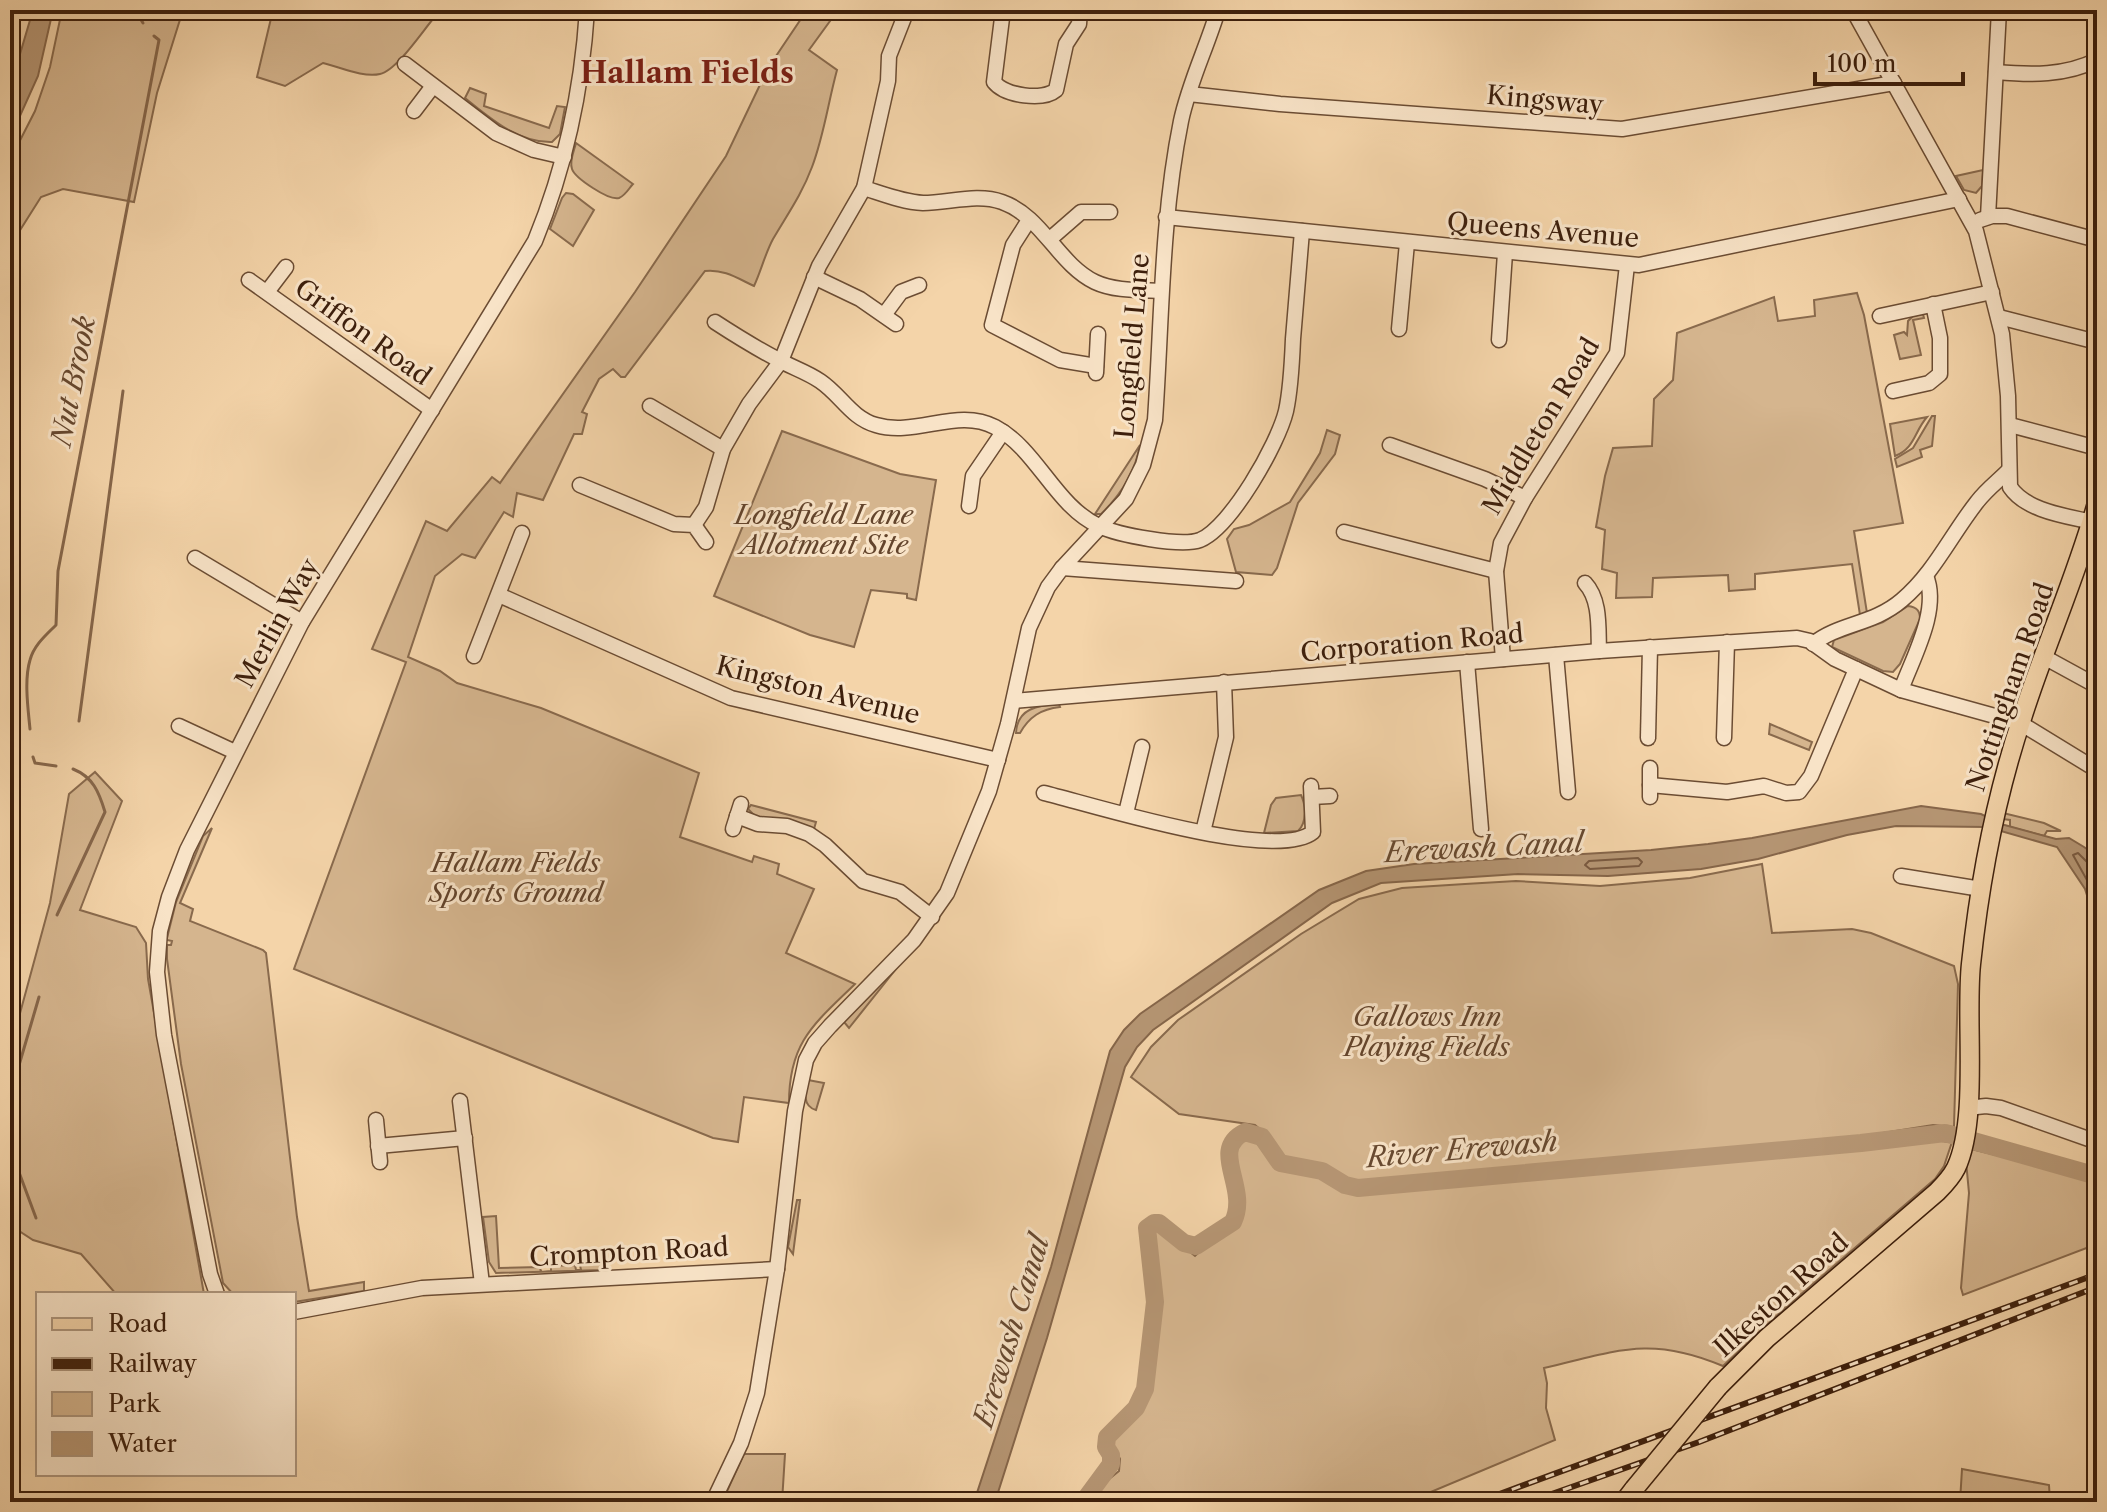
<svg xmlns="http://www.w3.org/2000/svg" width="2107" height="1512" viewBox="0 0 2107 1512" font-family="'Libre Caslon Text',serif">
	<rect width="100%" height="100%" fill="#f4d4a9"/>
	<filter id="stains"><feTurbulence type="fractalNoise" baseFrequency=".0025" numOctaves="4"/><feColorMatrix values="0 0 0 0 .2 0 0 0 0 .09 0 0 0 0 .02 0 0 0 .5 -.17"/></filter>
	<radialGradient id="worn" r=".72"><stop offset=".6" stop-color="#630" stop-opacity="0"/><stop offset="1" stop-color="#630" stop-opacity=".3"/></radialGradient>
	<!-- green -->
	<g fill="#d5b58e" stroke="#896a4d" stroke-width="2">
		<polygon points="62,10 183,10 157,93 134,202 63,189 41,197 10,246 10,160 35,111 50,67"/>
		<path d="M273 10H433V19C422 32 396 71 380 74 363 78 340 67 323 63L285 86 257 77Z"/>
		<path d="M807 10H838L809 50 837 70C828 103 824 135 812 167 802 194 787 215 773 239 765 254 761 271 754 286 737 278 724 269 705 271L625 377H621L613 369 599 379 582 412 587 414 582 434H574L543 500 517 493 513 517 504 512 475 558 462 554 435 576 408 657 440 671 457 683 541 708 699 773 680 837 752 862 754 856 779 864 777 874 814 889 786 953 855 984C814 1024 789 1042 789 1103L744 1097 738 1142 713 1138 294 969 406 662 372 649 426 521 447 531 492 477 500 483 635 292 726 156 768 68Z"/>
		<path d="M470 88 486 94 484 106 549 128 557 106 565 107 560 134 552 142C518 143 490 118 465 98Z"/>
		<path d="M576 143 633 184C629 188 626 195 619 198 609 201 575 178 572 169 569 161 574 151 576 143Z"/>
		<polygon points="1983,170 1982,186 1976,193 1964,190 1956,176"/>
		<polygon points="566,193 573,194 594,210 573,246 550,229 562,198"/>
		<polygon points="1857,293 1864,315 1903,523 1854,531 1867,613 1860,615 1852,564 1755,574 1755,589 1729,591 1728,575 1653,578 1652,597 1616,598 1617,573 1602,569 1605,530 1596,527 1605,476 1613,448 1652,446 1654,399 1673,380 1677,333 1774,297 1778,321 1815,316 1814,300"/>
		<polygon points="1923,314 1924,318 1913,320 1921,355 1900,359 1894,335 1904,332 1907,335 1908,321 1913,316"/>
		<polygon points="1932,416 1935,416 1932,446 1920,450 1922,457 1897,467 1895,459 1913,448"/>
		<path d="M1927 417C1914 432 1915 448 1895 456L1890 424Z"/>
		<polygon points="1327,430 1340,435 1335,454 1298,503 1277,568 1272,575 1236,572 1227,539 1234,529 1249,525 1290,502 1320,453"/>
		<polygon points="782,431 900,474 936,480 916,600 907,598 907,594 871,590 854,647 810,635 714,596"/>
		<path d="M1140 445C1135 473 1121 495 1101 514H1095Z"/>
		<path d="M1908 606C1917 607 1920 611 1920 619L1900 664 1893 672 1883 671 1832 647 1834 640 1883 622Z"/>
		<path d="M1059 704 1060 707C1041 709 1029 717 1020 733H1016C1017 708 1039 705 1059 704Z"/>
		<polygon points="1770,724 1812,742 1809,750 1769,734"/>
		<polygon points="95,772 122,801 80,910 136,927 146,943 148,979 204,1294 116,1294 81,1254 33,1240 10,1225 10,1050 50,903 69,794"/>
		<path d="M1301 795C1306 805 1307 823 1298 831L1264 833 1271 805 1276 798Z"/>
		<polygon points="751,805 816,822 814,829 756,817 748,809"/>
		<polygon points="2003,813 2044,823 2061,831 2047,831 2044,836 2010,827 2010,820 2002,819"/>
		<polygon points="212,828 180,903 193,909 190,921 263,950 266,953 297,1217 309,1291 364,1282 364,1291 294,1302 294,1294 233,1294 223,1283 181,1064 167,959 167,945 171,945 172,941 167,940 167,938 176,902 203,836"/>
		<polygon points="1762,864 1772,933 1852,929 1871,933 1954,966 1958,984 1954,1127 1933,1125 1864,1136 1353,1183 1315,1166 1280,1158 1263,1132 1255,1125 1179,1114 1131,1077 1151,1047 1178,1020 1301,934 1359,899 1402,888 1465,884 1516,881 1600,886 1690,878"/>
		<polygon points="900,964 849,1028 844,1022"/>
		<path d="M808 1080 824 1083 816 1110C802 1106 805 1092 808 1080Z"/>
		<path d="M1246 1139 1257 1143 1276 1169 1317 1175 1351 1194 1381 1193 1866 1148 1929 1140 1952 1142 1944 1166 1935 1179 1785 1308 1723 1366C1650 1335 1617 1351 1544 1368L1547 1383 1546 1408 1555 1440 1407 1502H1089L1098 1488 1119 1471 1120 1459 1111 1440 1113 1435 1139 1412 1151 1385 1157 1304 1153 1230 1160 1228 1195 1256 1214 1238 1239 1222C1242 1214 1244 1204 1243 1195 1241 1176 1227 1160 1235 1141Z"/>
		<polygon points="1967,1148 2058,1170 2097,1184 2097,1244 1963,1295 1961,1288 1969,1193 1966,1161"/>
		<polygon points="797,1200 800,1200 793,1254 788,1247"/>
		<polygon points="496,1216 499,1268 540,1267 541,1272 551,1271 551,1266 575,1265 576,1270 581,1270 580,1265 602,1263 602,1270 496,1273 489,1262 483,1217"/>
		<polygon points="744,1454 785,1454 782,1502 722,1502"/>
		<polygon points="1962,1469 2049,1485 2050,1502 1960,1502"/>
	</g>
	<!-- water -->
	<g fill="#b69674" stroke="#86664a" stroke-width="2">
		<polygon points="33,10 53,10 38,76 10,138 10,88"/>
		<polygon points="1921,806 1981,814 2001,824 2056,839 2069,838 2084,847 2091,852 2097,867 2097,927 2085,889 2057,847 1987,827 1896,826 1847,835 1758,859 1701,869 1608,876 1518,874 1381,883 1332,903 1153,1030 1137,1047 1125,1067 1047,1338 995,1502 974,1502 1051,1267 1110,1051 1124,1030 1140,1014 1319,890 1366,871 1414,864 1651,850 1708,844 1752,838"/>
	</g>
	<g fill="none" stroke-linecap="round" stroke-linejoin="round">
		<!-- shore -->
		<g stroke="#7a5a40" stroke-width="2">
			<polygon points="1638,858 1642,862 1639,866 1590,869 1585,865 1589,861"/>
			<polyline points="2097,866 2089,864 2078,853 2073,855 2097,898"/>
		</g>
		<!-- stream -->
		<g stroke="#86664a" stroke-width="3">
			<polyline points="135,10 143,23"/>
			<polyline points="79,721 123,391"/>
			<path d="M30 729C28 708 24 680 30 660 34 645 46 635 56 625L58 571 159 40 154 36"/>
			<polyline points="33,757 35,763 56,766"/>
			<path d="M57 915 105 812C99 792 93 777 73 769"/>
			<polyline points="10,1096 39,997"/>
			<polyline points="10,1148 36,1218"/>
		</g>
		<!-- river -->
		<path stroke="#b69674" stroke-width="18" d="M1083 1502 1111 1464V1455L1106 1447 1107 1437 1136 1408 1145 1389 1155 1302 1147 1228 1154 1223H1159L1184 1243 1196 1246 1233 1222C1250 1187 1208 1150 1245 1132L1262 1137 1280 1163 1322 1171 1345 1185 1358 1188 1861 1143 1945 1133 2097 1176"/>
		<!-- minor casing -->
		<g stroke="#6b4c33" stroke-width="17">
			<g id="minor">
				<path d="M1003 10 994 82C1005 96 1043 101 1056 90L1066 44 1079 24 1080 10"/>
				<path d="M1853 10 1976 231 2002 334 2008 396 2010 487C2026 511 2066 516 2092 522"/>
				<polyline points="405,64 496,133 534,150 564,157"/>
				<path d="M1996 72C2031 75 2065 76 2097 60"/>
				<polyline points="1189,94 1280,104 1622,129 1894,83"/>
				<polyline points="414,111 433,86"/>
				<path d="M864 188C883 194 903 202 923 203 949 203 977 193 1002 202 1042 216 1058 264 1095 282 1114 291 1139 290 1161 291"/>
				<polyline points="1166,217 1639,265 1959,199"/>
				<polyline points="1988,217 1999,10"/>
				<polyline points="1029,220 1013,245 992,325 1060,360 1096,366"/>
				<polyline points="1980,220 1992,216 2007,216 2097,240"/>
				<polyline points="1050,239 1081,212 1110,212"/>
				<polyline points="814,277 860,299 896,324"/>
				<polyline points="249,280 432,410"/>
				<polyline points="267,292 286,267"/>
				<polyline points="884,315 901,292 919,285"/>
				<polyline points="1880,316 1992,292"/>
				<polyline points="1999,317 2097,342"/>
				<path d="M715 322C735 335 756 348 777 359 791 367 807 372 820 381 841 395 851 418 876 425 916 437 958 407 995 427 1037 449 1055 506 1099 526 1118 535 1181 547 1200 540 1231 527 1278 444 1286 411 1291 388 1292 363 1293 339 1296 303 1299 267 1302 231"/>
				<polyline points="1399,329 1407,243"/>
				<polyline points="1499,340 1505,253"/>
				<polyline points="1096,373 1098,334"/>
				<polyline points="1893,391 1929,383 1940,374 1940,338 1933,304"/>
				<polyline points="650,406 723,449"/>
				<polyline points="2010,425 2097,448"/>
				<polyline points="1390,445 1485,479 1525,498"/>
				<polyline points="580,485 674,524 694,525 706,542"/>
				<polyline points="969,506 973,476 1003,432"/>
				<polyline points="694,525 706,507 723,449 749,404 781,361 819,266 864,188 888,81 889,56 907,10"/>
				<polyline points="1344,532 1496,571"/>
				<polyline points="195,558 302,622"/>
				<polyline points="1062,568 1236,581"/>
				<path d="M1585 583C1601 600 1598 629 1599 651"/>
				<polyline points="499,595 731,698 998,760"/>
				<path d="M1813 644C1839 623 1873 625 1902 600 1934 573 1951 535 1977 502 1986 490 1998 481 2008 471"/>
				<polyline points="1556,655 1568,792"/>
				<polyline points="474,656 522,533"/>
				<polyline points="2044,657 2097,686"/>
				<polyline points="1503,659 1496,571 1501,543 1525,498 1617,353 1627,265"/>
				<polyline points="1467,662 1481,829"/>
				<path d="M1901 690C1913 657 1940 610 1926 576"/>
				<polyline points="1014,701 1599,651 1797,638 1810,641 1835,659 1901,690 2020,723 2097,770"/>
				<polyline points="179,726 235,752"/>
				<polyline points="1648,738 1650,647"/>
				<polyline points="1724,738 1727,642"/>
				<polyline points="1650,785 1727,792 1764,786 1786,793 1799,792 1811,776 1856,669"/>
				<path d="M1044 793C1093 805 1276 863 1313 832L1311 786"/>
				<polyline points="1312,797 1330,796"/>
				<polyline points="1650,797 1650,768"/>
				<polyline points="1126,813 1142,747"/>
				<polyline points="737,816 758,824 787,826 809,834 825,845 863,881 900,892 932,917"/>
				<polyline points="733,829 741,804"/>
				<polyline points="1203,832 1226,737 1224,682"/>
				<polyline points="1901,876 1981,889"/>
				<polyline points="460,1101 482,1284"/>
				<polyline points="1967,1108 1986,1106 2001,1108 2097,1142"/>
				<polyline points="376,1120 380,1162"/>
				<polyline points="378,1146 465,1138"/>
				<path d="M217 1294 210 1274 164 1035 157 972 160 931 169 897 187 850 302 622 535 241C565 168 582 89 587 10"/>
				<polyline points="294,1312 422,1288 777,1269"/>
				<path d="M713 1502 741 1443 757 1393 777 1269 795 1111 806 1060 815 1043 830 1026 914 940 947 893 989 791 1008 724 1029 628 1048 587 1062 568 1126 499 1143 465 1155 420C1162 320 1161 220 1181 121 1189 83 1207 47 1218 10"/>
			</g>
		</g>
		<!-- major casing -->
		<g stroke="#3d1f0c" stroke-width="21">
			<g id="major">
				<path d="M1718 1387 1767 1338 1937 1192C1944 1185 1951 1178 1956 1168 1979 1119 1965 1020 1971 964 1980 879 1996 795 2023 715 2046 643 2077 575 2097 503"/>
				<polyline points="1624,1502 1634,1489"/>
			</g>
		</g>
		<!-- minor -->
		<use href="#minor" stroke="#f8e3c7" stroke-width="14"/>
		<!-- major -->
		<use href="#major" stroke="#f4d4a9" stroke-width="18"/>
		<!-- rail casing -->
		<g stroke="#3d1f0c" stroke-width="6">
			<g id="rail">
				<polyline points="1478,1502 2097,1274"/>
				<polyline points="1529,1502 1699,1442 2097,1287"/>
			</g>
		</g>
		<!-- rail -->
		<use href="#rail" stroke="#f8e3c7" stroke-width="3" stroke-dasharray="9" stroke-linecap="butt"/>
		<!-- major-bridge casing -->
		<g stroke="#3d1f0c" stroke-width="21" stroke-linecap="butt">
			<polyline id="major-bridge" points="1634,1489 1718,1387"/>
		</g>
		<!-- major-bridge -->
		<use href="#major-bridge" stroke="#f4d4a9" stroke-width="18"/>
	</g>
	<g text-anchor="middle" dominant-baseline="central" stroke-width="6" stroke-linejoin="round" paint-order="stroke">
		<!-- street labels -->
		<g font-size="26" fill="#3d1f0c" stroke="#f8e3c7">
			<text transform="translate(1545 100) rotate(5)">Kingsway</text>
			<text transform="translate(1543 230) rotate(5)">Queens Avenue</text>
			<text transform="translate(363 332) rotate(36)">Griffon Road</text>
			<text transform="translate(1132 346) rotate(-85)">Longfield Lane</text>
			<text transform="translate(1541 426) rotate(-59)">Middleton Road</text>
			<text transform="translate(277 623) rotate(-61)">Merlin Way</text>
			<text transform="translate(1412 643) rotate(-5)">Corporation Road</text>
			<text transform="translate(2010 687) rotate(-71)">Nottingham Road</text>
			<text transform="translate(818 690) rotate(14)">Kingston Avenue</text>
			<text transform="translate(629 1252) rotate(-3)">Crompton Road</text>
			<text transform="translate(1781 1295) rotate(-42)">Ilkeston Road</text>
		</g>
		<!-- park labels -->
		<g font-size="26" font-style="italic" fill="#63442c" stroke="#f8e3c7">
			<text x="824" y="515">Longfield Lane<tspan x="824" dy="30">Allotment Site</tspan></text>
			<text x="516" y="863">Hallam Fields<tspan x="516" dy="30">Sports Ground</tspan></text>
			<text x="1427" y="1017">Gallows Inn<tspan x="1427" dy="30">Playing Fields</tspan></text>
		</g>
		<!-- water labels -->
		<g font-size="28" font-style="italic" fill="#674930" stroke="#f8e3c7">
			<text transform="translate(73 381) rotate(-79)">Nut Brook</text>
			<text transform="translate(1484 847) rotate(-3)">Erewash Canal</text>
			<text transform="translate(1462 1149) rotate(-5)">River Erewash</text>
			<text transform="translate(1011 1331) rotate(-73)">Erewash Canal</text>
		</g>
		<!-- quarter labels -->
		<g font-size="30" font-weight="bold" fill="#7a1f14" stroke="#f8e3c7">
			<text x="687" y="72">Hallam Fields</text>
		</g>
	</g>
	<!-- margin -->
	<rect width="2107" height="1512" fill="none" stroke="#f4d4a9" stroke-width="40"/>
	<rect x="12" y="12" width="2083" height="1488" fill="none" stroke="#3d1f0c" stroke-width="4"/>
	<rect x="20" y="20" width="2067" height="1472" fill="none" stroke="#3d1f0c" stroke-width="2"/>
	<!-- legend -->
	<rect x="36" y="1292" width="260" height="184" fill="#f8e3c7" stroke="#ad957c" stroke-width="2"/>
	<rect x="52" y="1318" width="40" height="12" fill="#f4d4a9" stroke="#ad957c" stroke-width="2"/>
	<text x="108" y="1332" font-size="24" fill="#3d1f0c">Road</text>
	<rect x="52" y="1358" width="40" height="12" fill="#3d1f0c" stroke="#ad957c" stroke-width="2"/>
	<text x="108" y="1372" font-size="24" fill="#3d1f0c">Railway</text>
	<rect x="52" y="1392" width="40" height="24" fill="#d5b58e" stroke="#ad957c" stroke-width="2"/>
	<text x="108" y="1412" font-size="24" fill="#3d1f0c">Park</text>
	<rect x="52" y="1432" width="40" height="24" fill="#b69674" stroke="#ad957c" stroke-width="2"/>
	<text x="108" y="1452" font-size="24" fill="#3d1f0c">Water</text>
	<!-- scale -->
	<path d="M1815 72v12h148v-12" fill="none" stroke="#3d1f0c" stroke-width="4"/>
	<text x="1827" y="72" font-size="24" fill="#3d1f0c" stroke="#f8e3c7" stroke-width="6" paint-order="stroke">100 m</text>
	<rect width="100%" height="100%" filter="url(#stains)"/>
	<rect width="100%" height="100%" fill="url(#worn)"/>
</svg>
